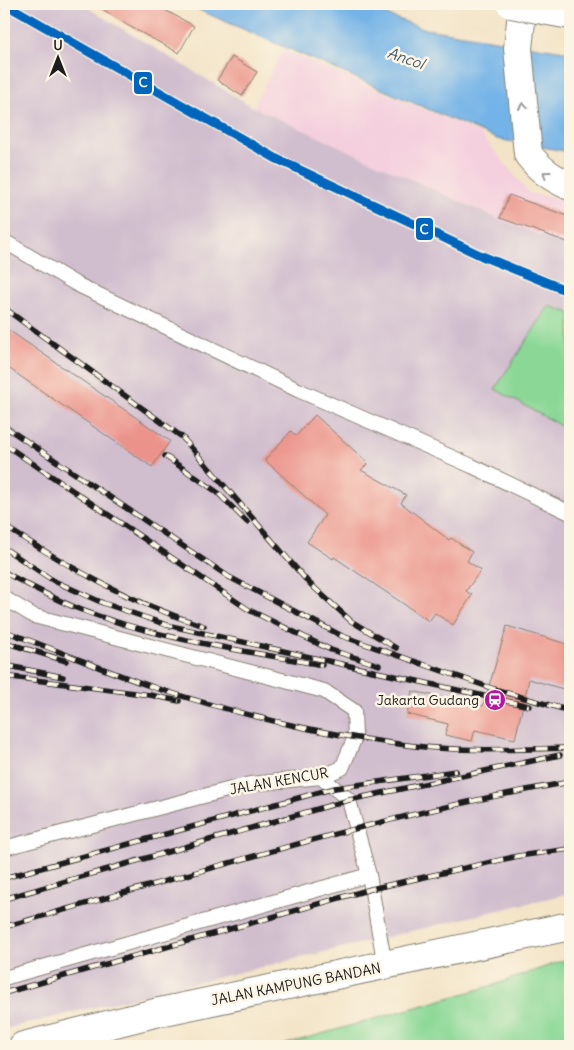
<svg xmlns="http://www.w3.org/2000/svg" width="574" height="1050" viewBox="0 0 574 1050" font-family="Delius,sans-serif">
	<rect width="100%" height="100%" fill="#fcf5e5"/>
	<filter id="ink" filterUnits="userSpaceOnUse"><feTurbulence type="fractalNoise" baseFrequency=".02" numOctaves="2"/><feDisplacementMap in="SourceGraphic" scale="10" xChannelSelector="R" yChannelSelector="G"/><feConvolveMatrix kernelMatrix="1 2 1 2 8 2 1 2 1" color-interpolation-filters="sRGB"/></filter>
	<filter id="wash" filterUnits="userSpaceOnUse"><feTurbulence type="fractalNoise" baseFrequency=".0096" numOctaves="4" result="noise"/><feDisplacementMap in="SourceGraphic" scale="20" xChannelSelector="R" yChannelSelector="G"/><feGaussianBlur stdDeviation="1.12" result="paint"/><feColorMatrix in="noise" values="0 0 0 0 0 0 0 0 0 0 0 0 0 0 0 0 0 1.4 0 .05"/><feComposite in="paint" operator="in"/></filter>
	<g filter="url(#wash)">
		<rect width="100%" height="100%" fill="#f3e4c7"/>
		<!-- built -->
		<polygon fill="#f4cfde" points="283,50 480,133 529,193 570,201 570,247 498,219 253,107"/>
		<!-- industrial -->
		<polygon fill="#d0bdce" points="4,4 81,4 253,107 498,219 570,247 570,893 4,1029"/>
		<!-- green -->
		<g fill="#8bd896" stroke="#547a59">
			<polygon points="549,306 570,313 570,431 495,389"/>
			<polygon points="570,958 570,1046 279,1046 494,985"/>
		</g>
		<!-- water -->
		<polygon fill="#73b3e7" stroke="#486882" points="185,4 356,4 426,29 570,52 570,152 497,139"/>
		<g id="blocks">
			<!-- building -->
			<g fill="#eb938a">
				<polygon points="95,4 154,4 194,26 179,53 127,25"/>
				<polygon points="232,57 257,72 242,96 217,80"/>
				<polygon points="509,195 570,217 570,243 500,218"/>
				<polygon points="4,327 170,441 152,467 4,365"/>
				<polygon points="315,415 368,463 361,470 406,495 401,503 449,540 451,538 472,552 467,561 481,570 466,591 472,595 453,625 435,613 429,621 334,557 333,559 307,542 325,515 265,460 291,431 296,436"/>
				<polygon points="507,626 570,645 570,691 529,679 515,739 475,730 472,741 445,735 448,724 407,714 412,691 483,706"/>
			</g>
		</g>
	</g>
	<g filter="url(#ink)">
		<use href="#blocks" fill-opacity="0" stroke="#888072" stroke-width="1"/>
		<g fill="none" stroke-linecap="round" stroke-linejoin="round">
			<!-- lane casing -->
			<g stroke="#888072" stroke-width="16">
				<g id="lane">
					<polyline points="4,241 76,284 298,390 472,466 570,513"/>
					<polyline points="4,598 34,616 324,691 354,711 355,737 342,768 321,777 250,784 4,848"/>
					<polyline points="321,777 349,800 369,875 385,966"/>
					<polyline points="4,978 369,875"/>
				</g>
			</g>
			<!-- secondary casing -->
			<g stroke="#888072" stroke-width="30">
				<polyline id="secondary" points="23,1046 155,1013 570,926"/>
			</g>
			<!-- highway casing -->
			<g stroke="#888072" stroke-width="30">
				<path id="highway" d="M523 4 518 48 528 154C540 170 552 178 570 186"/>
			</g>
			<!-- lane -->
			<use href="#lane" stroke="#fff" stroke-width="14"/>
			<!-- secondary -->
			<use href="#secondary" stroke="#fff" stroke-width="28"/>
			<!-- highway -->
			<use href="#highway" stroke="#fff" stroke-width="28"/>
			<!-- rail casing -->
			<g stroke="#1c1c1c" stroke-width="5.5">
				<g id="rail">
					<polyline points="4,308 182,437 308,582 351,621 396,648"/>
					<polyline points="4,426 229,577 342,636 494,689 570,711"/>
					<polyline points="4,444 249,610 331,650 379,665"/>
					<polyline points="165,456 217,492 247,522"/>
					<path d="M4 526C71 568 128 602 204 626"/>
					<polyline points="4,548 54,581 103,603 167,625 529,706"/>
					<path d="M4 572C28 585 54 599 79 609 156 639 241 650 322 665"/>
					<path d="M4 631C55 649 105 671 156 688 240 715 327 736 415 746 467 752 518 749 570 748"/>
					<polyline points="4,642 66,661"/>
					<polyline points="4,665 63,677"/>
					<polyline points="4,676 150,695 179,701"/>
					<polyline points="4,878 335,788 456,771"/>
					<polyline points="4,899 349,800 560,755"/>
					<path d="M4 927C191 875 378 815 570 782"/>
					<polyline points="4,993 371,889 518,856 570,849"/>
				</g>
			</g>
			<!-- rail -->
			<use href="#rail" stroke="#fcf5e5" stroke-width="4" stroke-dasharray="11" stroke-linecap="butt"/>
			<!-- highway-bridge casing -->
			<g stroke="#888072" stroke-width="30" stroke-linecap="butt">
				<polyline id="highway-bridge" points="511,4 570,15"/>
			</g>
			<!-- highway-bridge -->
			<use href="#highway-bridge" stroke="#fff" stroke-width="28"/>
			<!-- rail-1 casing -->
			<g stroke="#fcf5e5" stroke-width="12">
				<polyline id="rail-1" points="5,4 277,159 482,256 570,292"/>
			</g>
			<!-- rail-1 -->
			<use href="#rail-1" stroke="#0065bd" stroke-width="9"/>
		</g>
		<!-- one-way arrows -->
		<defs><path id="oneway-chevron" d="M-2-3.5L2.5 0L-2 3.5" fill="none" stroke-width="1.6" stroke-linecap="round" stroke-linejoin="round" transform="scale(1.25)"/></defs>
		<g stroke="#999">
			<use href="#oneway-chevron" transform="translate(523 106) rotate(-95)"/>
			<use href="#oneway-chevron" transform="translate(546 174) rotate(-144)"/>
		</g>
	</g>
	<!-- icons -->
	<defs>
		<g id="station-disc" transform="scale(1.125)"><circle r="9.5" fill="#b5179e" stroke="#fcf5e5"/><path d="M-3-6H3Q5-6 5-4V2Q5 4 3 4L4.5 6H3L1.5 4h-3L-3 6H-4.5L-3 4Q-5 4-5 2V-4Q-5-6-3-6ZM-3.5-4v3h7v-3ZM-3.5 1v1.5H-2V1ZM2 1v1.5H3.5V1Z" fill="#fff"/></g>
	</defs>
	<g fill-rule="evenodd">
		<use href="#station-disc" x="495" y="700"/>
	</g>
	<g text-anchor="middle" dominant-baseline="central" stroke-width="5" stroke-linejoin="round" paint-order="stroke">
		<!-- poi labels -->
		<g font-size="14" fill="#1c1c1c" stroke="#fcf5e5" text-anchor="end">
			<text x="479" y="700">Jakarta Gudang</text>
		</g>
		<!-- street labels -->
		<g font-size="14" fill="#1c1c1c" stroke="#fcf5e5">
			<text transform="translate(279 781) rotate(-10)">JALAN KENCUR</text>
			<text transform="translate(296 984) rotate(-11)">JALAN KAMPUNG BANDAN</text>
		</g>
		<!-- water labels -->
		<g font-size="15" font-style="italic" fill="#3f586d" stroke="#fcf5e5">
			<text transform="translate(406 58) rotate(19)">Ancol</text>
		</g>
	</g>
	<g stroke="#fcf5e5" stroke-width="2">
		<rect x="133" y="71" width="20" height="24" rx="5" fill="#0065bd"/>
		<rect x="415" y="217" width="19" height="24" rx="5" fill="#0065bd"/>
	</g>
	<g font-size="14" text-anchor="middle" font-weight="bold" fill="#fff">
		<text x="143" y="87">C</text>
		<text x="424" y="234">C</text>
	</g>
	<!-- margin -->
	<rect width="574" height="1050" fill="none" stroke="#fcf5e5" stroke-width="20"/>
	<!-- north arrow -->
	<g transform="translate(58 58)" stroke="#fcf5e5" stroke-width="4" paint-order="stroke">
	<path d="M0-4L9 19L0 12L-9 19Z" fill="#1c1c1c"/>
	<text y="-8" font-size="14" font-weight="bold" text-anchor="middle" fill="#1c1c1c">U</text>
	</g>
</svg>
